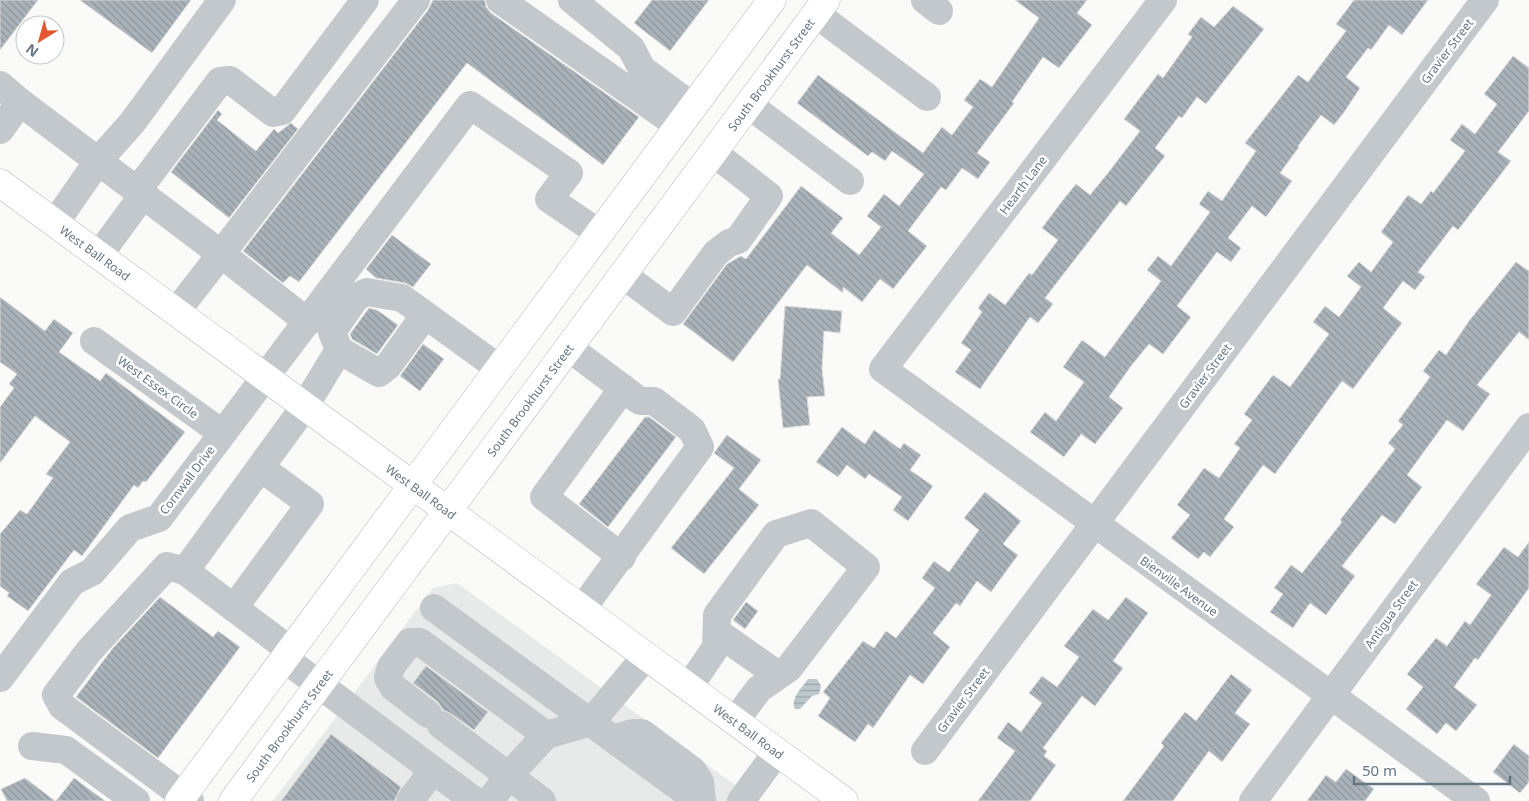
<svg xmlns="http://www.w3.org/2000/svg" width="1529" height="801" viewBox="0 0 1529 801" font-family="'Noto Sans',sans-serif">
	<defs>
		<pattern id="water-rules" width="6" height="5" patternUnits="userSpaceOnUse" patternTransform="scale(1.25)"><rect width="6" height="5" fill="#bbc7cb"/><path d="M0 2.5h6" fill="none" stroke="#9ca6aa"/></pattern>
		<pattern id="building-back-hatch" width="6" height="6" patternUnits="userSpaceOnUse" patternTransform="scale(1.25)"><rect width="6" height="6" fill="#aab3b9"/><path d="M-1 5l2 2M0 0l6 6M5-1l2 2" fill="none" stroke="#8e969c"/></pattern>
	</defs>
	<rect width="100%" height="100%" fill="#fafaf8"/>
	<!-- built -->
	<polygon fill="#e8e9e9" points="457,583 757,801 273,801 433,588"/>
	<!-- water -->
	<path fill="url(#water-rules)" d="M808 679H817L821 686 819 694 812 696 800 709H795C790 698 802 688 808 679Z"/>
	<!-- building -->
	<g fill="url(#building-back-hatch)" stroke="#dcdcda">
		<polygon points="0,0 38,0 0,50"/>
		<polygon points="80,0 191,0 152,53"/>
		<polygon points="433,0 485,0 486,7 491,13 639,117 603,165 467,63 299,282 290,276 283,283 243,251 428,10"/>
		<polygon points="652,0 709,0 670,51 634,23"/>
		<polygon points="1015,0 1087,0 1077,13 1092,25 1059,68 1043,57 1012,102 1014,103 977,153 990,162 978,179 962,168 946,190 941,187 908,231 927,246 893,289 880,279 862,302 843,287 843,293 807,265 733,362 683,324 727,264 741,256 746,259 801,186 843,218 831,233 859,255 881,227 867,216 884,194 899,206 924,174 892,151 885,161 872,152 868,156 797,103 818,75 923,153 942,127 952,135 973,107 964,100 980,79 992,87 1039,18"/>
		<polygon points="1354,0 1428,0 1402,35 1389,25 1371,50 1368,48 1346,77 1360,88 1345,111 1334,125 1321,115 1298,146 1299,147 1280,173 1292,181 1266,217 1252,206 1228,238 1241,248 1231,262 1217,252 1177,306 1191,317 1163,354 1149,344 1131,366 1109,397 1123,408 1095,444 1081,434 1064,457 1030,432 1045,412 1056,421 1084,382 1063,367 1082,340 1105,357 1161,281 1147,270 1158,256 1171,266 1210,212 1199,204 1208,191 1222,201 1256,151 1245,143 1298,75 1308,82 1346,31 1336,24"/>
		<polygon points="1233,6 1264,29 1206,104 1197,97 1182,118 1179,116 1155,148 1165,156 1126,206 1120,201 1045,298 1053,304 1038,323 1030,317 980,389 955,372 971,350 961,343 982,312 978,308 989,293 1005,305 1029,273 1032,275 1058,240 1042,228 1063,200 1076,184 1090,195 1108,173 1140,131 1124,119 1158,74 1163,78 1192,37 1188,34 1201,17 1214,27"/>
		<polygon points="1513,56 1529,68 1529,111 1498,152 1511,161 1458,230 1453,226 1418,272 1425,277 1415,290 1403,281 1383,308 1402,323 1353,389 1342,381 1275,474 1263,465 1224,519 1234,527 1210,557 1204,552 1198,559 1171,538 1190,515 1177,505 1204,468 1219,478 1240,448 1234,444 1252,420 1244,414 1273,375 1290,387 1329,334 1313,322 1325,306 1339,317 1361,287 1347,276 1359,262 1371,272 1393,242 1381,232 1408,195 1421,204 1431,191 1433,193 1465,151 1450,140 1462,124 1475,134 1497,104 1484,94"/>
		<polygon points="218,110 222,114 217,120 256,151 274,129 278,133 291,123 298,129 229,218 171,172"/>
		<polygon points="392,235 431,264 413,287 405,283 376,278 366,269"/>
		<polygon points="1516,262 1529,271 1529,340 1519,332 1477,385 1490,394 1463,431 1447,420 1407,475 1422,487 1395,524 1382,515 1342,566 1355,576 1326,615 1310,603 1293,628 1270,612 1283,594 1274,588 1291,565 1302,573 1342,522 1340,520 1395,449 1388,443 1403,425 1398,421 1430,377 1423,371 1439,350 1446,355 1469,321"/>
		<polygon points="0,297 45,331 54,319 73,333 59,352 100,381 106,373 185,432 146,482 143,481 138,488 134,485 82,556 74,550 28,611 7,596 9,593 0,586 0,534 20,510 27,514 53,478 46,474 70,442 35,416 0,463 0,407 14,388 9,384 17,374 0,362"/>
		<polygon points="785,306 842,311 840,333 824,331 822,369 825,396 807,397 810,425 783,428 778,379 780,379"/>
		<polygon points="369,308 377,310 398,325 377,354 352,339 350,334"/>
		<polygon points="423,344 444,359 420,391 400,376"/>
		<polygon points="645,417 649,417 676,437 608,527 579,504"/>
		<polygon points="842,427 865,444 874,430 900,449 904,443 921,455 910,470 933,486 908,521 893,510 902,497 869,474 865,479 847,465 838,477 816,462"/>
		<polygon points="727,435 761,460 739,489 759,505 704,574 671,548 734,468 714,453"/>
		<polygon points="985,492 1021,521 1003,544 1018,555 991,592 977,581 960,606 956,603 933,633 950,647 923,684 910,675 873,728 868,724 855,742 818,716 830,698 823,692 863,641 874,648 886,631 896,638 935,588 922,578 934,561 949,572 979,530 964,518"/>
		<polygon points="1529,542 1529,588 1478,660 1475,658 1454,687 1477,705 1456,731 1446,723 1437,734 1406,709 1423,687 1407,674 1436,638 1447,646 1465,621 1470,625 1491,595 1476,584 1504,547 1518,557"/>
		<polygon points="160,597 213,637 218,631 240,647 158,758 76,697 113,648"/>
		<polygon points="1126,597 1148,613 1113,661 1123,668 1095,706 1082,696 1043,748 1047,751 1044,756 1056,765 1030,801 978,801 1015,751 997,738 1008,722 1021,732 1042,703 1029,693 1042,676 1057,687 1079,657 1064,646 1093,609 1108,620"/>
		<polygon points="746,602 758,611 745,629 733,620"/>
		<polygon points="426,666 488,712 474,730 450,713 443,710 438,702 413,683"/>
		<polygon points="1231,674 1252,690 1235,713 1250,724 1222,762 1209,751 1173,801 1123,801 1164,746 1161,743 1185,712 1196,721"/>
		<polygon points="331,734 401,787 394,801 281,801"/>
		<polygon points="1514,744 1529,756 1529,782 1520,793 1493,772"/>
		<polygon points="1346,769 1374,789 1365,801 1307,801 1326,775 1336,782"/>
		<polygon points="25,778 29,781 55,801 7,801 1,789"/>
		<polygon points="74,778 105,801 56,801"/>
	</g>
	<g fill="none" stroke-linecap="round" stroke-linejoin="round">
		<!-- major casing -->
		<g stroke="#b5babe" stroke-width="29">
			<g id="major">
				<path id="s1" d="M0 183 844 801"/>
				<polyline points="179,801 772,0"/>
				<path id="s2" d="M233 801 826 0"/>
			</g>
		</g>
		<!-- minor -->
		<g stroke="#c3c8cc" stroke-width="28">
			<polyline points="500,0 679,126"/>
			<polyline points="572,0 631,48 642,69 693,107"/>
			<polyline points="925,0 939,11"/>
			<polyline points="1163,0 883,369 1476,801"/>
			<polyline points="816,14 927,97"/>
			<polyline points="0,85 20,102"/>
			<polyline points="749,105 850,181"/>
			<polyline points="0,130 20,102 98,161 132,123 222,0"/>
			<polyline points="137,191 220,81 230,80 273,113 282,111 365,0"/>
			<polyline points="55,223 98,161 221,254 416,0"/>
			<polyline points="99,255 143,195"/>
			<polyline points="623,275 673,312 716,253 729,243 738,240 769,196 714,153"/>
			<polyline points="176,312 221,254 308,322"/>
			<polyline points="94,341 222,433"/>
			<polyline points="569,348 640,401 654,401 692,430 700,447 582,609"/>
			<polyline points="339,350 379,373 388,366 425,315"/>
			<polyline points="622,557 544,497 623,388"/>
			<polyline points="185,571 167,566 89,651 56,695 62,706 190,801"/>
			<polyline points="234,608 310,504 261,468"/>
			<polyline points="434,608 698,801"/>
			<polyline points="717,632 778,675"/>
			<polyline points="291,651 185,571 305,406 339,350 332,332 356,297 367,292 402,298 500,369"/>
			<polyline points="285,659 433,770 410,801"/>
			<polyline points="0,678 72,582 92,572 130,528 159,518 470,105 569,173 549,199 599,233"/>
			<polyline points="689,687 716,647 717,615 776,534 811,523 866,567 789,668 759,689 735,721"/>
			<polyline points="428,714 393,687 388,678 391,667 410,642 420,642 546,735"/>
			<polyline points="441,725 542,801"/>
			<polyline points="613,739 633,733 642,733 693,771 700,782 702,801"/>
			<polyline points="32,746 66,750 136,801"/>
			<polyline points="925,751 1485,0"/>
			<polyline points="433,770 475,801"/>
			<polyline points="490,801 508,776 546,735 591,722 646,656"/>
			<polyline points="741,801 777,752"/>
			<polyline points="1253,801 1529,427"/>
		</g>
		<!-- major -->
		<use href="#major" stroke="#fff" stroke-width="28"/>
	</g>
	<g text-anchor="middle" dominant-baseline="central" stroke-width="5" stroke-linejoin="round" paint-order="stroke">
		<!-- street labels -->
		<g font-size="12" fill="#657683" stroke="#fff">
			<text transform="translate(1447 51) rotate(-53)">Gravier Street</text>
			<text stroke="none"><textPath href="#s2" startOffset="904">South Brookhurst Street</textPath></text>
			<text transform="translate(1023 185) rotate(-53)">Hearth Lane</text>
			<text stroke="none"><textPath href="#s1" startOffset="118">West Ball Road</textPath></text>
			<text transform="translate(1205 376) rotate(-53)">Gravier Street</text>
			<text transform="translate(158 387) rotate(36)">West Essex Circle</text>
			<text stroke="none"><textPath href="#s2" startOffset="499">South Brookhurst Street</textPath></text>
			<text transform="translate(187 480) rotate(-53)">Cornwall Drive</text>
			<text stroke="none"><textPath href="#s1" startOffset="522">West Ball Road</textPath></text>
			<text transform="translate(1179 586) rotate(36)">Bienville Avenue</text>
			<text transform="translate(1391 614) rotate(-54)">Antigua Street</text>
			<text transform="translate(963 700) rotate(-53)">Gravier Street</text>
			<text stroke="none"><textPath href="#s2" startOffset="94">South Brookhurst Street</textPath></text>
			<text stroke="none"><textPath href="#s1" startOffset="928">West Ball Road</textPath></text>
		</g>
	</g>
	<!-- north arrow -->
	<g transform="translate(40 40) rotate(217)"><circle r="24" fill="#ffffff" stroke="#c1c8cd"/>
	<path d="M0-4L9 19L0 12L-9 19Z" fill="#e4572e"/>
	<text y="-8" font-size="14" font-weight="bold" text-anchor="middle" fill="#657683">N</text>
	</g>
	<!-- scale -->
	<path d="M1354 776v8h156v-8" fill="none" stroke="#657683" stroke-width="2.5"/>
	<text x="1362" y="776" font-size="15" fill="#657683" stroke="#ffffff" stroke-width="4" paint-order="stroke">50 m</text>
</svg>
